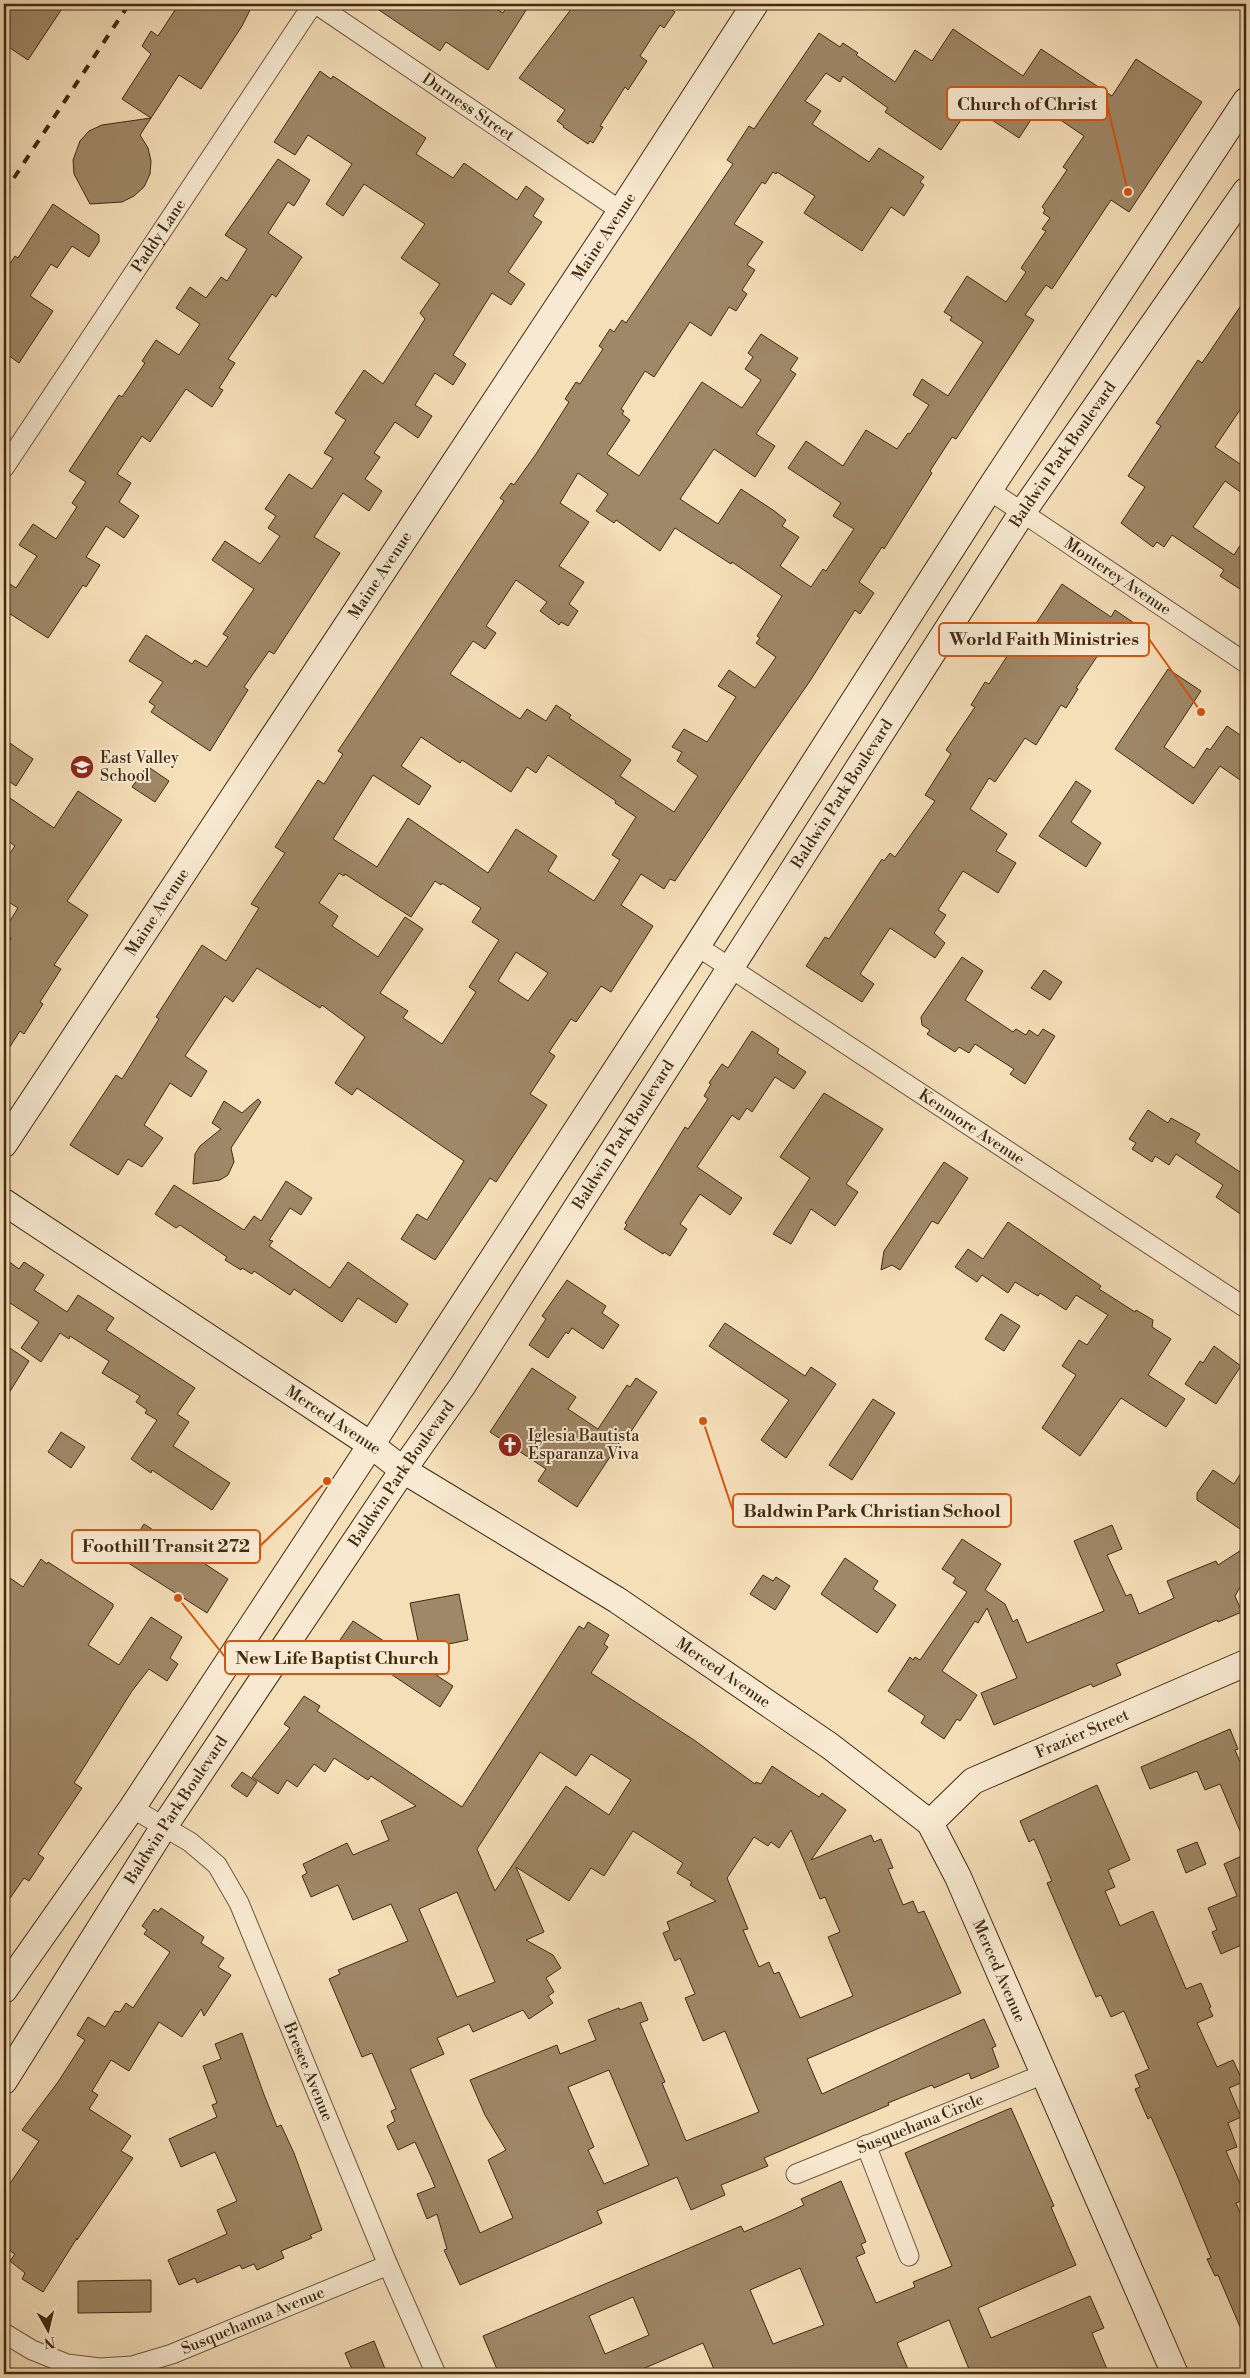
<svg xmlns="http://www.w3.org/2000/svg" width="1250" height="2378" viewBox="0 0 1250 2378" font-family="'Libre Bodoni',serif">
	<rect width="100%" height="100%" fill="#f5dfb9"/>
	<filter id="stains"><feTurbulence type="fractalNoise" baseFrequency=".004" numOctaves="4"/><feColorMatrix values="0 0 0 0 .2 0 0 0 0 .09 0 0 0 0 .02 0 0 0 .5 -.17"/></filter>
	<radialGradient id="worn" r=".72"><stop offset=".6" stop-color="#630" stop-opacity="0"/><stop offset="1" stop-color="#630" stop-opacity=".3"/></radialGradient>
	<!-- building -->
	<g fill="#9f8868" stroke="#422a11" fill-rule="evenodd">
		<polygon points="4,4 65,4 28,60 4,44"/>
		<polygon points="179,4 253,4 242,26 201,89 179,75 151,118 122,99 151,54 142,46 151,31 158,36"/>
		<polygon points="370,4 488,4 503,13 509,4 530,4 488,70 446,42 440,51"/>
		<polygon points="575,4 663,4 675,12 664,28 660,25 640,56 647,61 628,90 625,87 600,126 603,127 593,143 590,141 588,144 563,127 564,126 557,121 565,110 519,78"/>
		<path d="M953 29 1023 76 1041 49 1112 96 1136 59 1202 102 1129 212 1111 200 1052 289 1046 285 1025 315 1034 320 956 439 952 437 930 471 932 473 884 549 882 547 859 582 874 593 860 614 855 610 810 681 758 756 675 881 670 879 664 889 641 874 621 905 653 926 611 992 601 986 576 1022 571 1019 549 1052 555 1056 530 1094 547 1105 496 1182 490 1178 435 1260 401 1239 417 1214 427 1220 464 1161 357 1088 352 1095 335 1083 365 1037 322 1005 320 1008 257 968 233 1002 225 996 185 1056 207 1071 191 1097 170 1083 144 1125 163 1138 142 1167 128 1159 118 1175 70 1145 116 1075 122 1079 159 1019 156 1017 202 945 226 961 259 908 251 904 285 853 275 847 318 780 324 784 343 754 338 751 504 501 500 498 511 483 514 485 536 454 569 402 565 399 576 382 580 384 603 349 599 346 610 329 614 332 622 320 626 323 733 164 727 160 749 126 754 129 819 33 840 47 843 43 858 53 856 55 895 82 915 50 932 61ZM826 73 840 82 843 76 888 108 885 112 941 150 963 117 966 120 974 108 1019 138 1040 106 1084 136 1063 167 1067 170 1042 207 1045 210 1043 213 1050 218 1042 229 1046 231 1021 268 1026 272 1006 302 967 276 944 312 952 317 950 320 983 342 948 396 922 379 913 395 929 405 910 434 908 433 897 449 866 430 843 466 806 441 788 468 841 503 833 516 854 529 826 571 823 569 811 587 780 566 799 537 782 526 786 520 773 510 741 489 718 524 680 499 714 449 755 477 775 446 756 434 796 374 790 370 798 358 761 334 748 353 753 357 745 369 761 380 742 408 702 382 639 476 607 454 630 420 622 414 624 411 621 409 645 371 654 377 690 322 711 336 729 307 736 311 747 294 742 290 755 270 747 265 763 242 734 224 762 182 765 184 773 172 776 174 777 172 815 196 804 213 862 251 891 207 904 216 924 185 920 182 924 177 879 148 869 162 812 124 821 111 805 101ZM578 473 608 494 596 511 614 523 616 520 660 551 675 528 731 564 732 562 782 596 757 636 760 638 756 643 776 657 755 688 729 670 718 686 736 697 707 742 684 729 672 747 682 752 677 761 698 776 674 812 620 776 631 760 569 718 571 715 556 705 546 721 527 709 520 719 450 674 473 641 485 649 496 633 486 626 516 580 547 602 540 611 559 625 561 622 568 626 578 611 569 604 584 582 559 566 589 522 560 503ZM421 737 460 763 462 760 511 792 527 767 536 773 548 755 616 801 615 803 636 817 612 855 620 860 594 901 548 871 557 856 516 829 488 873 408 818 377 867 333 839 373 775 419 805 431 786 401 766ZM339 873 344 876 345 874 411 917 435 881 441 885 442 883 481 908 472 922 499 940 469 987 476 992 442 1044 403 1018 408 1011 380 993 423 929 405 917 378 957 332 926 338 916 319 903ZM516 952 548 973 528 1001 498 981Z"/>
		<polygon points="320,71 331,79 333,76 426,138 416,154 453,178 464,163 517,200 526,186 544,199 533,216 542,222 508,272 525,284 511,305 492,293 453,355 466,364 453,385 435,373 415,405 432,416 418,438 395,422 374,453 380,457 365,479 382,491 369,511 343,493 314,537 340,553 274,654 269,651 244,687 248,690 210,751 151,712 155,706 149,702 163,682 129,661 146,635 192,664 195,660 207,667 228,637 223,634 254,589 212,560 225,541 260,564 280,536 268,528 276,516 265,509 289,474 312,489 333,458 324,453 346,420 335,413 364,370 383,384 425,319 420,313 440,284 401,258 425,224 364,184 343,216 326,204 352,164 308,135 295,155 274,142"/>
		<polygon points="151,118 140,135 148,148 151,161 150,174 144,187 134,196 122,202 90,204 74,174 73,160 80,141 89,131 102,125"/>
		<polygon points="278,159 310,180 294,206 288,202 268,233 302,257 276,297 272,294 228,359 235,363 219,388 223,390 212,407 186,389 150,442 142,436 117,474 131,483 119,502 139,516 124,538 106,526 86,557 100,565 86,587 83,585 48,638 4,610 4,580 16,588 37,556 19,545 33,524 56,539 77,507 72,503 86,482 69,471 119,395 122,397 145,363 142,361 156,340 179,355 200,324 176,308 190,287 206,298 221,277 227,281 247,249 225,235"/>
		<polygon points="53,204 99,235 99,242 89,257 72,246 57,268 51,264 30,296 53,311 19,363 4,352 4,273 15,256 18,258"/>
		<polygon points="1246,298 1246,401 1215,447 1246,468 1246,496 1225,481 1193,527 1234,555 1246,536 1246,593 1220,576 1224,570 1172,535 1164,547 1157,542 1153,547 1121,523 1145,487 1128,476 1161,426 1156,423 1198,360 1202,363"/>
		<polygon points="1062,584 1111,617 1115,610 1134,623 1118,647 1108,640 1076,688 1078,689 1066,708 1061,705 1036,745 1025,738 995,782 989,778 970,809 1007,834 996,851 1016,863 998,893 963,871 938,910 946,915 934,933 945,943 935,958 890,928 860,974 874,984 862,1002 806,966 825,937 829,939 882,859 884,861 890,853 895,857 935,801 925,795 951,754 946,750 975,707 971,705 985,682 989,684 1028,624 1033,628"/>
		<polygon points="1168,669 1201,691 1164,747 1194,768 1207,748 1210,750 1227,726 1246,739 1246,784 1220,766 1193,804 1115,749"/>
		<polygon points="4,739 33,759 16,786 4,778"/>
		<polygon points="147,766 169,781 155,802 132,787"/>
		<polygon points="1076,781 1091,791 1071,822 1101,843 1086,867 1039,836"/>
		<polygon points="78,791 122,820 67,901 88,915 54,965 61,969 40,1002 43,1004 24,1034 20,1031 4,1056 4,950 11,938 4,933 4,930 18,908 4,899 4,862 15,846 4,838 4,794 54,828"/>
		<polygon points="962,957 983,971 965,1000 1013,1032 1016,1029 1026,1035 1029,1030 1038,1036 1043,1029 1055,1036 1025,1084 1010,1074 1014,1069 975,1044 969,1053 959,1047 955,1052 927,1034 930,1030 922,1025 921,1017"/>
		<polygon points="1044,970 1062,982 1050,1000 1031,988"/>
		<polygon points="752,1031 779,1049 777,1053 806,1072 794,1089 775,1077 752,1112 747,1108 739,1120 732,1115 697,1167 742,1198 730,1215 700,1194 680,1224 687,1229 670,1256 664,1252 663,1254 624,1229 627,1225 625,1223 685,1127 688,1129 708,1099 704,1096 711,1084 709,1083 722,1064 728,1068"/>
		<polygon points="824,1093 883,1129 846,1184 858,1192 835,1226 811,1209 791,1244 773,1234 810,1178 780,1157"/>
		<polygon points="258,1099 261,1102 231,1148 234,1162 228,1175 220,1180 193,1184 195,1154 200,1146 221,1129 212,1123 224,1101 242,1113"/>
		<polygon points="1148,1110 1168,1123 1171,1118 1200,1134 1195,1142 1246,1176 1246,1218 1216,1197 1223,1185 1176,1154 1169,1165 1155,1156 1152,1162 1132,1149 1136,1143 1129,1139"/>
		<polygon points="944,1162 968,1178 938,1224 932,1221 900,1270 892,1265 881,1270 884,1251"/>
		<polygon points="286,1181 312,1198 301,1215 290,1208 269,1240 273,1241 269,1246 330,1288 348,1262 408,1304 396,1323 358,1298 342,1322 294,1289 290,1295 254,1271 252,1274 242,1268 241,1270 225,1260 227,1257 180,1225 176,1228 155,1214 174,1185 244,1230 254,1216 261,1221"/>
		<polygon points="1008,1222 1101,1286 1099,1289 1135,1312 1136,1310 1153,1320 1152,1327 1171,1339 1148,1375 1185,1399 1166,1427 1121,1398 1080,1456 1042,1428 1076,1375 1062,1366 1079,1340 1087,1345 1108,1315 1076,1295 1066,1310 1040,1293 1038,1296 1015,1282 1008,1293 982,1275 977,1282 955,1267 968,1249 983,1259"/>
		<polygon points="4,1258 19,1269 24,1262 44,1275 34,1290 67,1312 78,1295 114,1318 106,1330 195,1388 177,1414 189,1422 173,1446 230,1483 212,1510 152,1470 151,1473 131,1459 157,1420 145,1413 147,1410 136,1402 140,1396 102,1373 109,1361 70,1336 69,1339 60,1333 41,1362 21,1348 39,1322 4,1299"/>
		<polygon points="567,1280 606,1306 602,1313 619,1325 603,1349 572,1328 568,1334 566,1332 548,1358 529,1345 546,1319 542,1316"/>
		<polygon points="1001,1314 1020,1326 1004,1351 985,1339"/>
		<polygon points="725,1323 805,1376 811,1367 836,1384 786,1458 761,1440 789,1400 709,1346"/>
		<polygon points="4,1344 29,1361 4,1401"/>
		<polygon points="1214,1346 1241,1366 1216,1404 1185,1384 1200,1361 1203,1363"/>
		<polygon points="532,1368 576,1397 568,1409 598,1429 627,1385 630,1387 636,1378 657,1392 628,1436 625,1434 577,1507 538,1481 546,1469 490,1432"/>
		<polygon points="873,1399 895,1413 852,1480 829,1465"/>
		<polygon points="61,1432 85,1447 71,1468 48,1452"/>
		<polygon points="1246,1465 1246,1533 1197,1500 1197,1493 1213,1470 1234,1484"/>
		<polygon points="144,1524 228,1579 207,1613 122,1559"/>
		<polygon points="1112,1525 1122,1549 1107,1555 1126,1596 1131,1594 1139,1614 1174,1598 1167,1581 1216,1561 1218,1565 1246,1547 1246,1577 1235,1596 1242,1612 1218,1622 1217,1620 1116,1664 1121,1675 1093,1687 1091,1684 994,1725 981,1693 1017,1678 987,1608 978,1623 975,1621 942,1671 977,1695 960,1721 957,1719 944,1739 921,1723 925,1716 888,1691 910,1657 913,1660 915,1657 920,1660 967,1592 953,1583 956,1578 942,1569 962,1539 1001,1564 985,1590 1005,1604 1013,1622 1017,1619 1027,1643 1104,1611 1074,1541"/>
		<polygon points="845,1558 878,1581 873,1589 896,1605 877,1633 821,1594"/>
		<polygon points="41,1559 47,1564 48,1562 113,1604 113,1607 88,1645 119,1665 151,1617 182,1637 170,1658 178,1664 167,1681 149,1669 132,1691 74,1783 82,1788 38,1854 44,1858 29,1881 24,1878 4,1907 4,1574 23,1587"/>
		<polygon points="763,1575 773,1581 776,1577 790,1586 775,1610 750,1594"/>
		<polygon points="459,1594 468,1640 420,1650 410,1603"/>
		<polygon points="353,1621 453,1686 440,1707 340,1640"/>
		<path d="M588 1622 609 1635 604 1644 608 1647 591 1673 694 1740 755 1784 756 1782 761 1784 772 1766 819 1797 822 1793 846 1810 811 1860 871 1835 874 1842 881 1839 893 1868 888 1869 903 1905 913 1901 918 1913 924 1911 961 1993 807 2059 822 2094 984 2019 996 2046 992 2048 999 2067 971 2079 969 2073 934 2088 932 2085 888 2103 889 2105 764 2158 768 2166 721 2185 725 2195 691 2210 677 2177 597 2211 602 2223 460 2285 444 2250 447 2249 437 2214 427 2219 417 2194 435 2187 431 2177 415 2142 398 2150 387 2126 395 2121 391 2111 396 2109 372 2053 362 2057 329 1979 340 1974 338 1970 408 1941 391 1904 353 1920 338 1885 311 1897 302 1876 307 1873 303 1864 347 1843 353 1855 389 1840 381 1821 416 1806 371 1776 368 1780 334 1758 325 1772 314 1764 297 1787 287 1780 278 1794 252 1777 290 1728 284 1724 304 1696 320 1706 317 1711 462 1807 579 1626 584 1629ZM540 1752 576 1776 591 1754 631 1780 609 1815 566 1786 495 1891 477 1849ZM791 1830 820 1899 825 1897 840 1932 828 1937 853 1996 800 2018 779 1972 774 1974 769 1962 759 1967 743 1930 748 1929 727 1878 754 1837 768 1846 771 1842 779 1848ZM633 1831 683 1863 677 1873 692 1882 690 1885 716 1901 667 1922 670 1930 663 1933 675 1961 680 1958 695 1994 685 1998 703 2041 725 2031 759 2112 686 2141 662 2083 665 2082 640 2023 648 2020 641 2002 620 2010 619 2008 588 2020 596 2040 560 2054 557 2045 470 2080 485 2115 506 2150 488 2160 513 2218 480 2233 410 2069 444 2054 437 2038 469 2024 473 2032 523 2010 529 2019 553 2003 548 1996 554 1992 546 1978 561 1968 553 1955 526 1940 544 1932 516 1867 569 1901 591 1868 604 1876ZM457 1892 495 1982 457 1997 419 1909ZM609 2070 649 2165 604 2184 588 2150 594 2147 568 2087Z"/>
		<polygon points="1230,1729 1238,1749 1235,1750 1246,1776 1246,1845 1220,1784 1205,1790 1197,1771 1150,1789 1141,1767"/>
		<polygon points="242,1772 257,1782 247,1797 231,1786"/>
		<polygon points="1097,1785 1130,1860 1108,1870 1115,1887 1105,1891 1120,1926 1153,1911 1186,1989 1201,1983 1211,2007 1209,2008 1213,2016 1197,2023 1217,2067 1233,2060 1243,2082 1229,2088 1241,2117 1228,2123 1237,2147 1226,2151 1246,2197 1246,2199 1236,2203 1246,2227 1246,2341 1218,2275 1215,2276 1207,2259 1211,2258 1176,2173 1151,2117 1148,2119 1135,2089 1140,2087 1135,2075 1149,2069 1124,2011 1111,2017 1101,1995 1096,1997 1047,1883 1052,1881 1034,1839 1029,1842 1020,1821"/>
		<polygon points="1197,1842 1206,1864 1186,1873 1177,1850"/>
		<polygon points="1246,1854 1246,1943 1221,1954 1212,1932 1217,1930 1208,1908 1237,1896 1224,1864"/>
		<polygon points="161,1908 204,1937 201,1943 224,1958 218,1967 231,1975 204,2016 201,2009 182,2037 159,2022 129,2071 111,2060 92,2091 98,2095 89,2109 131,2136 121,2151 133,2158 77,2240 77,2238 43,2292 22,2279 25,2273 10,2261 15,2254 4,2247 4,2192 39,2141 22,2130 58,2082 85,2040 77,2035 88,2017 105,2027 115,2011 120,2012 126,2003 133,2008 170,1952 144,1934 147,1930 142,1926 154,1909 158,1912"/>
		<polygon points="242,2033 263,2092 277,2127 281,2125 294,2153 322,2230 310,2235 312,2238 281,2251 284,2258 257,2270 254,2264 242,2269 240,2265 197,2283 195,2278 179,2285 168,2260 227,2234 217,2210 237,2201 215,2152 181,2167 169,2139 217,2117 212,2105 217,2103 203,2066 221,2059 215,2044"/>
		<path d="M1011 2108 1054 2206 1051 2207 1076 2265 978 2308 991 2338 1090 2296 1104 2328 1092 2333 1109 2374H971L949 2320 897 2343 910 2374H716L703 2343 631 2374H499L483 2336 741 2226 744 2232 776 2218 804 2205 801 2199 841 2181 866 2242 861 2244 865 2253 856 2257 876 2303 915 2287 913 2282 952 2266 905 2153ZM800 2268 824 2325 773 2344 750 2290ZM633 2297 649 2335 605 2354 589 2316Z"/>
		<polygon points="151,2280 151,2312 78,2313 78,2281"/>
		<polygon points="374,2341 387,2374 354,2374 345,2353"/>
	</g>
	<g fill="none" stroke-linecap="round" stroke-linejoin="round">
		<!-- street casing -->
		<g stroke="#6f573b" stroke-width="21">
			<g id="street">
				<path id="s1" d="M316 4 621 211"/>
				<path id="s2" d="M4 468 313 4"/>
				<path id="s3" d="M989 490 1246 663"/>
				<path id="s4" d="M697 946 1246 1308"/>
				<path id="s5" d="M132 1808 190 1842 217 1865 239 1903 388 2265 436 2374"/>
				<polyline points="866,2145 909,2256"/>
				<path id="s6" d="M796 2174 1044 2074"/>
				<path id="s7" d="M4 2333 32 2350 67 2364 100 2368 132 2366 172 2354 388 2265"/>
			</g>
		</g>
		<!-- secondary casing -->
		<g stroke="#422a11" stroke-width="28">
			<g id="secondary">
				<path id="s8" d="M4 1144 621 211 755 4"/>
				<path id="s9" d="M4 1202 371 1445 403 1470 617 1600 830 1746 930 1823 958 1877 1175 2374"/>
				<path id="s10" d="M930 1823 973 1781 1246 1663"/>
				<polyline points="4,1990 132,1808 371,1445 697,946 989,490 1246,101"/>
				<path id="s11" d="M4 2081 165 1825 403 1470 463 1385 1022 513 1246 191"/>
			</g>
		</g>
		<!-- street -->
		<use href="#street" stroke="#f8ead2" stroke-width="19"/>
		<!-- secondary -->
		<use href="#secondary" stroke="#f8ead2" stroke-width="26"/>
		<!-- rail -->
		<polyline stroke="#422a11" stroke-width="4" stroke-dasharray="9 9" stroke-linecap="butt" points="4,193 129,4"/>
	</g>
	<!-- icons -->
	<defs>
		<g id="school-disc" transform="scale(1.25)"><circle r="9.5" fill="#8f2418" stroke="#f8ead2"/><path d="M0-5L7-2L0 1L-7-2ZM-4 1L0 2.5L4 1V4Q0 6-4 4Z" fill="#fff"/></g>
		<g id="church-disc" transform="scale(1.25)"><circle r="9.5" fill="#8f2418" stroke="#f8ead2"/><path d="M-1.2-6h2.4v3.5h3.3v2.4h-3.3V6h-2.4V-.1h-3.3v-2.4h3.3Z" fill="#fff"/></g>
	</defs>
	<g fill-rule="evenodd">
		<use href="#school-disc" x="82" y="767"/>
		<use href="#church-disc" x="510" y="1445"/>
	</g>
	<g text-anchor="middle" dominant-baseline="central" stroke-width="4" stroke-linejoin="round" paint-order="stroke">
		<!-- street labels -->
		<g font-size="16" fill="#422a11" stroke="#f8ead2">
			<text stroke="none"><textPath href="#s1" startOffset="184">Durness Street</textPath></text>
			<text stroke="none"><textPath href="#s2" startOffset="279">Paddy Lane</textPath></text>
			<text stroke="none"><textPath href="#s8" startOffset="1088">Maine Avenue</textPath></text>
			<text stroke="none"><textPath href="#s11" startOffset="1941">Baldwin Park Boulevard</textPath></text>
			<text stroke="none"><textPath href="#s8" startOffset="682">Maine Avenue</textPath></text>
			<text stroke="none"><textPath href="#s3" startOffset="155">Monterey Avenue</textPath></text>
			<text stroke="none"><textPath href="#s11" startOffset="1536">Baldwin Park Boulevard</textPath></text>
			<text stroke="none"><textPath href="#s8" startOffset="278">Maine Avenue</textPath></text>
			<text stroke="none"><textPath href="#s4" startOffset="329">Kenmore Avenue</textPath></text>
			<text stroke="none"><textPath href="#s11" startOffset="1131">Baldwin Park Boulevard</textPath></text>
			<text stroke="none"><textPath href="#s9" startOffset="395">Merced Avenue</textPath></text>
			<text stroke="none"><textPath href="#s11" startOffset="726">Baldwin Park Boulevard</textPath></text>
			<text stroke="none"><textPath href="#s9" startOffset="860">Merced Avenue</textPath></text>
			<text stroke="none"><textPath href="#s10" startOffset="179">Frazier Street</textPath></text>
			<text stroke="none"><textPath href="#s11" startOffset="321">Baldwin Park Boulevard</textPath></text>
			<text stroke="none"><textPath href="#s9" startOffset="1279">Merced Avenue</textPath></text>
			<text stroke="none"><textPath href="#s5" startOffset="329">Bresee Avenue</textPath></text>
			<text stroke="none"><textPath href="#s6" startOffset="134">Susquehana Circle</textPath></text>
			<text stroke="none"><textPath href="#s7" startOffset="265">Susquehanna Avenue</textPath></text>
		</g>
		<!-- poi labels -->
		<g font-size="16" fill="#422a11" stroke="#f8ead2" text-anchor="start">
			<text x="100" y="758">East Valley<tspan x="100" dy="18">School</tspan></text>
			<text x="528" y="1436">Iglesia Bautista<tspan x="528" dy="18">Esparanza Viva</tspan></text>
		</g>
	</g>
	<!-- callouts -->
	<path fill="none" stroke="#d7540c" stroke-width="2" d="M1128 192L1107 104M1201 712L1149 639M703 1421L733 1511M327 1481L260 1546M178 1598L225 1657"/>
	<g fill="#d7540c" stroke="#f8ead2" stroke-width="2">
		<circle cx="1128" cy="192" r="5"/>
		<circle cx="1201" cy="712" r="5"/>
		<circle cx="703" cy="1421" r="5"/>
		<circle cx="327" cy="1481" r="5"/>
		<circle cx="178" cy="1598" r="5"/>
	</g>
	<g fill="#f8ead2" stroke="#d7540c" stroke-width="2">
		<rect x="947" y="87" width="160" height="33" rx="5"/>
		<rect x="939" y="623" width="210" height="33" rx="5"/>
		<rect x="733" y="1494" width="278" height="33" rx="5"/>
		<rect x="72" y="1530" width="188" height="33" rx="5"/>
		<rect x="225" y="1641" width="224" height="33" rx="5"/>
	</g>
	<g font-size="18" text-anchor="middle" font-weight="bold" fill="#422a11">
		<text x="1027" y="110">Church of Christ</text>
		<text x="1044" y="645">World Faith Ministries</text>
		<text x="872" y="1517">Baldwin Park Christian School</text>
		<text x="166" y="1552">Foothill Transit 272</text>
		<text x="337" y="1664">New Life Baptist Church</text>
	</g>
	<!-- margin -->
	<rect width="1250" height="2378" fill="none" stroke="#f5dfb9" stroke-width="20"/>
	<rect x="5" y="5" width="1240" height="2368" fill="none" stroke="#422a11" stroke-width="2.5"/>
	<rect x="10" y="10" width="1230" height="2358" fill="none" stroke="#422a11"/>
	<!-- north arrow -->
	<g transform="translate(48 2330) rotate(172)" stroke="#f8ead2" stroke-width="4" paint-order="stroke">
	<path d="M0-4L9 19L0 12L-9 19Z" fill="#422a11"/>
	<text y="-8" font-size="14" font-weight="bold" text-anchor="middle" fill="#422a11">N</text>
	</g>
	<rect width="100%" height="100%" filter="url(#stains)"/>
	<rect width="100%" height="100%" fill="url(#worn)"/>
</svg>
